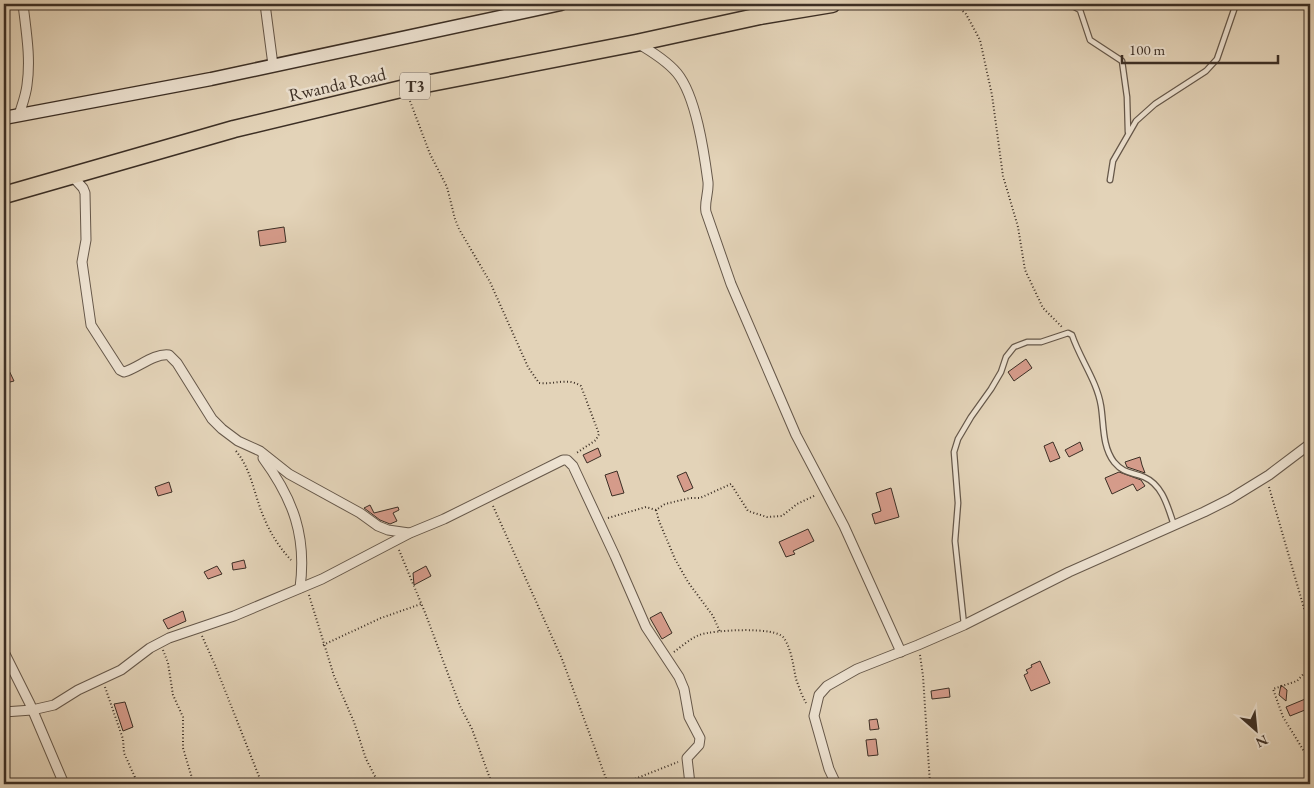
<svg xmlns="http://www.w3.org/2000/svg" width="1314" height="788" viewBox="0 0 1314 788" font-family="'EB Garamond',serif">
	<rect width="100%" height="100%" fill="#e3d3b8"/>
	<filter id="stains"><feTurbulence type="fractalNoise" baseFrequency=".004" numOctaves="4"/><feColorMatrix values="0 0 0 0 .2 0 0 0 0 .09 0 0 0 0 .02 0 0 0 .5 -.17"/></filter>
	<radialGradient id="worn" r=".72"><stop offset=".6" stop-color="#630" stop-opacity="0"/><stop offset="1" stop-color="#630" stop-opacity=".3"/></radialGradient>
	<!-- building -->
	<g fill="#d59b8a" stroke="#3c2f25">
		<polygon points="284,227 286,242 260,246 258,231"/>
		<polygon points="1026,359 1032,368 1014,381 1008,372"/>
		<polygon points="4,360 14,381 6,383 4,377"/>
		<polygon points="1053,442 1060,458 1050,462 1044,446"/>
		<polygon points="1080,442 1083,450 1069,457 1065,450"/>
		<polygon points="598,448 601,456 587,463 583,455"/>
		<polygon points="1140,457 1142,465 1145,473 1127,467 1125,462"/>
		<polygon points="617,471 624,493 612,496 605,475"/>
		<polygon points="686,472 693,488 684,492 677,476"/>
		<polygon points="1119,472 1141,480 1145,486 1137,491 1133,484 1112,494 1105,478"/>
		<polygon points="169,482 172,492 158,496 155,487"/>
		<polygon points="891,488 899,517 875,524 872,514 881,511 876,493"/>
		<polygon points="370,505 374,513 398,507 399,510 393,513 397,521 390,524 380,520 364,508"/>
		<polygon points="808,529 814,541 793,551 795,554 786,557 779,542"/>
		<polygon points="244,560 246,568 233,570 232,563"/>
		<polygon points="217,566 222,574 208,579 204,572"/>
		<polygon points="426,566 431,576 414,585 413,573"/>
		<polygon points="183,611 186,621 168,629 163,620"/>
		<polygon points="661,612 672,633 662,639 650,618"/>
		<polygon points="1040,661 1050,683 1031,691 1024,675 1028,673 1026,670 1032,667 1031,665"/>
		<polygon points="1281,685 1287,690 1286,701 1279,695"/>
		<polygon points="949,688 950,697 932,699 931,691"/>
		<polygon points="1310,697 1310,708 1290,716 1286,707"/>
		<polygon points="125,702 133,727 123,731 114,704"/>
		<polygon points="877,719 879,729 870,730 869,720"/>
		<polygon points="876,739 878,755 868,756 866,740"/>
	</g>
	<g fill="none" stroke-linecap="round" stroke-linejoin="round">
		<!-- lane casing -->
		<g stroke="#66584a" stroke-width="7">
			<g id="lane">
				<polyline points="1069,4 1080,10 1090,40 1122,61 1127,97 1128,132"/>
				<polyline points="1110,180 1113,161 1136,121 1155,104 1206,71 1217,59 1236,4"/>
				<path d="M964 625 955 541 958 503 954 452 958 439 971 417 991 389 1001 372 1006 357 1014 347 1027 342H1041L1068 333 1072 335C1080 359 1097 381 1101 406 1104 425 1102 446 1114 462 1124 474 1132 472 1144 477 1163 485 1168 508 1174 525"/>
			</g>
		</g>
		<!-- street casing -->
		<g stroke="#66584a" stroke-width="11">
			<g id="street">
				<polyline points="265,4 273,65"/>
				<path d="M637 43C651 51 666 60 677 73 696 96 704 152 708 182 709 193 704 202 706 212L731 284 796 435 844 526 901 652"/>
				<path d="M19 115C22 105 26 95 27 85 31 58 26 31 23 4"/>
				<path d="M72 176 83 188 85 193 86 240 82 262 91 325 120 370 124 372C138 368 154 353 169 355L177 363 212 419 222 429 238 441 260 451 289 474 360 513 378 526 388 530 409 533"/>
				<path d="M263 458C293 499 307 536 300 588"/>
				<polyline points="4,652 30,704 64,784"/>
				<polyline points="4,712 32,710 54,705 78,690 121,670 150,648 169,638 234,616 322,579 410,533 444,519 563,460 567,460 573,466 615,556 646,627 679,677 684,689 689,717 700,738 699,745 687,758 690,784"/>
				<polyline points="836,784 829,769 814,716 819,695 827,686 857,669 918,645 964,625 1069,572 1204,512 1230,499 1269,475 1310,444"/>
			</g>
		</g>
		<!-- secondary casing -->
		<g stroke="#3c2f25" stroke-width="15">
			<polyline id="secondary" points="4,118 211,79 561,4"/>
		</g>
		<!-- highway casing -->
		<g stroke="#3c2f25" stroke-width="19">
			<polyline id="highway" points="4,195 234,129 405,88 636,43 760,16 832,4"/>
		</g>
		<!-- path -->
		<g stroke="#3c2f25" stroke-width="2" stroke-dasharray="1 2.5" stroke-linecap="butt">
			<polyline points="955,4 966,14 980,40 992,95 1003,176 1018,227 1025,270 1043,308 1063,328"/>
			<path d="M410 101 430 154 447 187 455 219 459 229 490 282 528 367 539 383C554 385 568 377 581 386L599 434 596 440 575 454"/>
			<path d="M236 451C251 469 254 493 262 513 269 531 278 546 291 560"/>
			<polyline points="1269,487 1310,629"/>
			<polyline points="493,506 562,659 608,784"/>
			<polyline points="656,510 659,521 675,559 688,582 713,616 720,632"/>
			<polyline points="608,518 646,507 656,510 665,504 690,498 700,498 731,484 748,511 767,517 782,516 797,504 816,495"/>
			<polyline points="399,550 426,615 460,706 472,729 492,784"/>
			<polyline points="309,595 334,676 354,722 366,759 379,784"/>
			<polyline points="202,636 215,665 262,784"/>
			<polyline points="323,645 381,618 421,604"/>
			<polyline points="163,650 168,663 173,695 183,717 183,748 192,778 188,784"/>
			<path d="M674 652C682 646 690 639 699 635 713 630 776 626 784 638 792 651 793 665 796 679 799 687 802 696 806 703"/>
			<polyline points="920,655 923,676 930,784"/>
			<polyline points="1310,667 1297,681 1273,689 1283,717 1310,761"/>
			<polyline points="105,687 123,739 124,753 138,784"/>
			<polyline points="622,784 678,762"/>
		</g>
		<!-- lane -->
		<use href="#lane" stroke="#ede2d1" stroke-width="4.5"/>
		<!-- street -->
		<use href="#street" stroke="#ede2d1" stroke-width="9"/>
		<!-- secondary -->
		<use href="#secondary" stroke="#ede2d1" stroke-width="12"/>
		<!-- highway -->
		<use href="#highway" stroke="#e3d3b8" stroke-width="16"/>
	</g>
	<g text-anchor="middle" dominant-baseline="central" stroke-width="5" stroke-linejoin="round" paint-order="stroke">
		<!-- shield labels -->
		<rect fill="#ede2d1" stroke="#716559" stroke-width="1" x="400" y="72.5" width="30" height="27" rx="4"/>
		<g font-size="16" font-weight="bold" fill="#3c2f25">
			<text x="415" y="86">T3</text>
		</g>
		<!-- street labels -->
		<g font-size="18" fill="#3c2f25" stroke="#ede2d1">
			<text transform="translate(337 84) rotate(-13)">Rwanda Road</text>
		</g>
	</g>
	<!-- margin -->
	<rect width="1314" height="788" fill="none" stroke="#e3d3b8" stroke-width="20"/>
	<rect x="5" y="5" width="1304" height="778" fill="none" stroke="#3c2f25" stroke-width="2.5"/>
	<rect x="10" y="10" width="1294" height="768" fill="none" stroke="#3c2f25"/>
	<!-- north arrow -->
	<g transform="translate(1256 730) rotate(153)" stroke="#ede2d1" stroke-width="4" paint-order="stroke">
	<path d="M0-4L9 19L0 12L-9 19Z" fill="#3c2f25"/>
	<text y="-8" font-size="14" font-weight="bold" text-anchor="middle" fill="#3c2f25">N</text>
	</g>
	<!-- scale -->
	<path d="M1122 55v8h156v-8" fill="none" stroke="#3c2f25" stroke-width="2.5"/>
	<text x="1129" y="55" font-size="15" fill="#3c2f25" stroke="#ede2d1" stroke-width="4" paint-order="stroke">100 m</text>
	<rect width="100%" height="100%" filter="url(#stains)"/>
	<rect width="100%" height="100%" fill="url(#worn)"/>
</svg>
